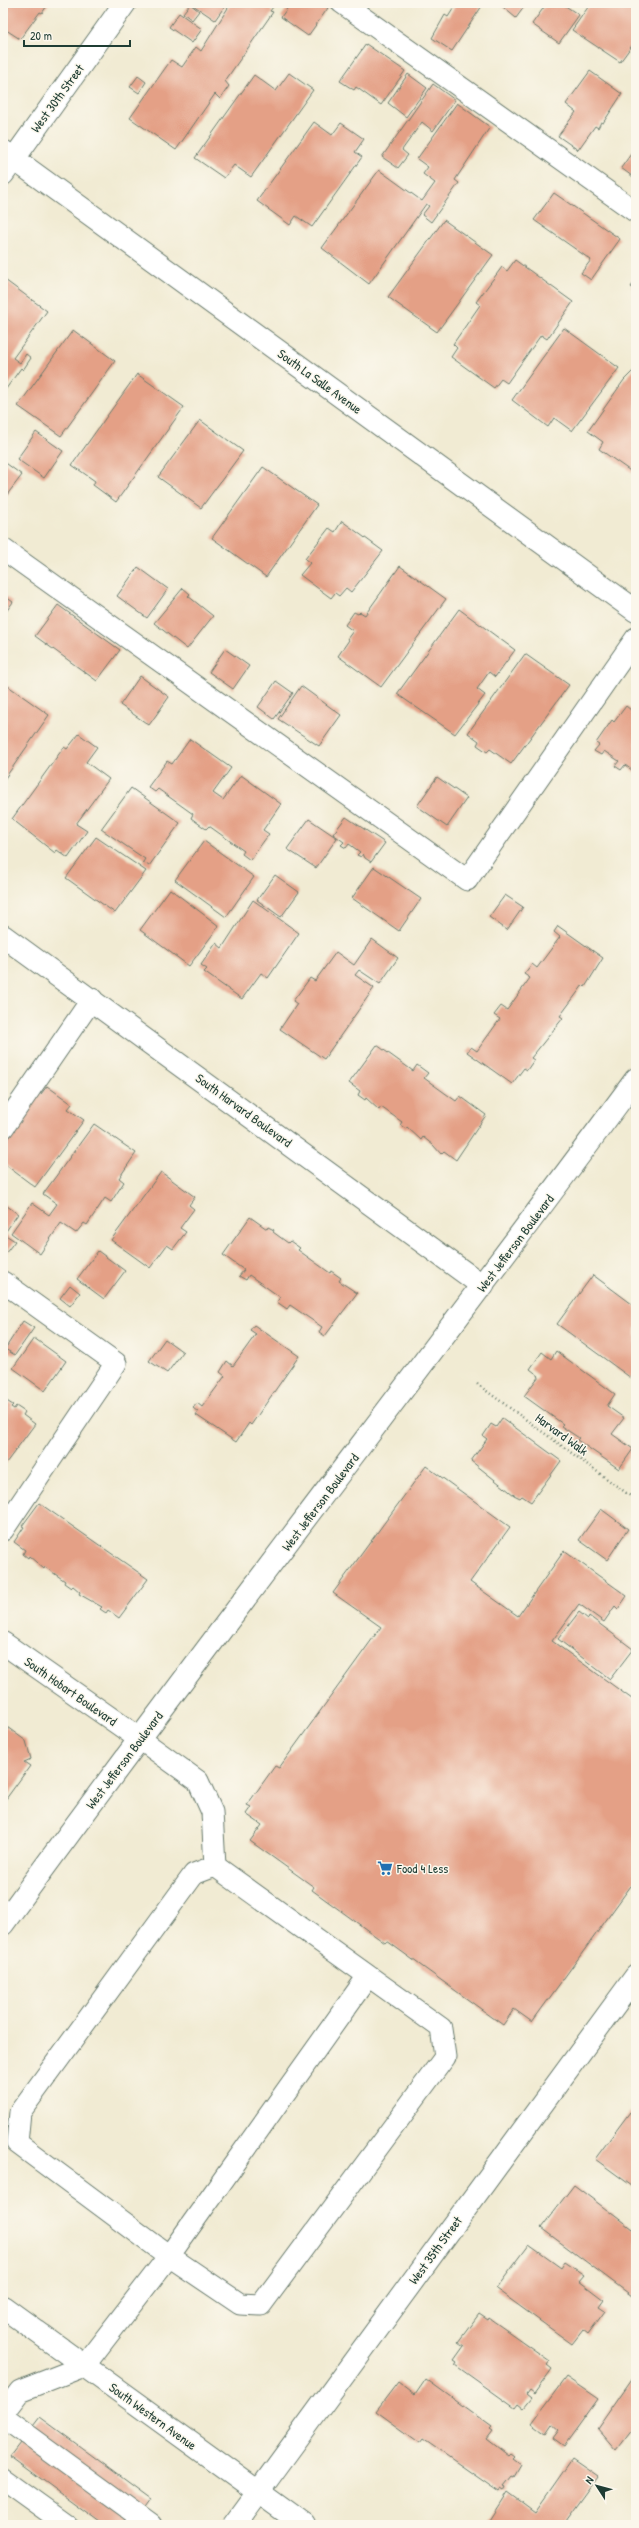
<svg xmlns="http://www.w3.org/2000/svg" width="639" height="2528" viewBox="0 0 639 2528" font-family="'Patrick Hand',sans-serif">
	<rect width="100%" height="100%" fill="#fbf7ec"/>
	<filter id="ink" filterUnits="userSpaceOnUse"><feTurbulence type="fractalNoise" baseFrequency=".025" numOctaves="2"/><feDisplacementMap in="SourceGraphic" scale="8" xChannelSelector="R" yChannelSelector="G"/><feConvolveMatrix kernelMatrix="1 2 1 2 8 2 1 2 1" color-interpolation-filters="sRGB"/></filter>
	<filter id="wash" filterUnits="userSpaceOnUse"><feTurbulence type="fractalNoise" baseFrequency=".012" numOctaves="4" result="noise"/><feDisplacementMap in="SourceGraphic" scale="16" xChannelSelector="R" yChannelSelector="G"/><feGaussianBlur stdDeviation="0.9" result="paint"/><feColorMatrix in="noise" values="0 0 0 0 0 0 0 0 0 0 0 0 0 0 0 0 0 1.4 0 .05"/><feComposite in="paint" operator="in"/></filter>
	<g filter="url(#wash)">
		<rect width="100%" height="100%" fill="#f1ebd3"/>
		<g id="blocks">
			<!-- building -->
			<g fill="#e4a086">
				<polygon points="3,3 49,3 42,13 40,12 20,39 3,28"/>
				<polygon points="190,3 227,3 215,20"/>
				<polygon points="231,3 236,5 237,3 276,3 270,11 273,12 225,81 229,86 220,99 215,94 176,150 130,118 171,60 182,67 196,47 201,51"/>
				<polygon points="291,3 320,3 328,8 308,36 281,17"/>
				<polygon points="457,3 484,3 452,51 432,38 445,15 448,17"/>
				<polygon points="498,3 527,3 516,18"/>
				<polygon points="547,3 561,3 579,15 559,43 532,24"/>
				<polygon points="591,3 636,3 636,40 620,62 572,30"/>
				<polygon points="190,4 199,11 192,20 183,13"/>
				<polygon points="179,13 202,29 192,43 169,27"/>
				<polygon points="366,44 405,71 381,105 356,87 354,90 340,81"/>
				<polygon points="590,71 622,94 603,123 601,122 598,128 595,126 578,150 558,136 576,112 566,104"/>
				<polygon points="289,73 313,90 251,177 234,165 224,178 195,158 254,75 276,91"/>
				<polygon points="408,74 427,88 406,117 388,103"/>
				<polygon points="138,76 146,82 139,93 130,87"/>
				<polygon points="433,84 455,100 433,131 422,122 402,150 408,155 398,168 382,157"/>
				<polygon points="457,103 490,127 455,180 459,183 431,222 422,215 429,206 426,204 369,284 322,248 379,170 422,201 435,183 423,174 428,167 417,159"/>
				<polygon points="314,122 332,135 341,123 364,139 355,152 362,157 312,227 296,216 290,225 257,201"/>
				<polygon points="636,147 636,179 621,168"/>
				<polygon points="554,193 620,239 591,280 581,273 591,260 534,220"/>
				<polygon points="444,220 493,255 437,332 388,297"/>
				<polygon points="515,260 573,302 547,339 541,335 507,383 501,379 494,388 451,357 457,348 453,344 480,305 476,302 502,267 507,271"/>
				<polygon points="5,280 47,311 13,358 20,363 26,354 31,358 23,370 21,368 3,393 3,283"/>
				<polygon points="636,280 636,290 631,287"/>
				<polygon points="564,328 619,368 572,431 554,418 548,427 512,400"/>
				<polygon points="73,330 115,361 61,436 18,406"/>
				<polygon points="636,368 636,475 599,449 603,442 588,431 624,380"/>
				<polygon points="137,374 184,407 116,502 93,485 95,481 72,465"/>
				<polygon points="200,420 243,451 201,508 158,477"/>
				<polygon points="36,432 63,451 44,478 17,459"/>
				<polygon points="3,461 22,475 3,500"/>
				<polygon points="263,467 317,505 266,577 212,538"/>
				<polygon points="342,521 383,551 351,592 346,588 339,596 335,593 331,598 300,575 310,563 305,559 329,528 335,532"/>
				<polygon points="400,566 446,599 381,687 338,656 349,640 347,639 353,631 345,625 354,612 358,614 360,612 365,615"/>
				<polygon points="138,567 168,589 147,618 117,596"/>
				<polygon points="183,588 190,594 188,596 213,616 187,649 154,623"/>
				<polygon points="3,595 13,602 3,616"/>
				<polygon points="58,605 120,650 97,681 35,636"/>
				<polygon points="459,609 515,650 495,677 489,672 477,689 485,695 455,734 397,694"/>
				<polygon points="225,649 249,666 233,689 209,672"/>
				<polygon points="525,654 569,685 511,764 490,749 487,752 477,745 479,741 468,733"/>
				<polygon points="140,676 169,697 149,725 120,705"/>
				<polygon points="276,681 293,693 274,719 258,707"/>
				<polygon points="8,686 49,715 3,781 3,693"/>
				<polygon points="301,686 341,715 319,746 278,719"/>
				<polygon points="626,706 636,714 636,773 625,765 621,770 615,766 619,761 604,751 601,755 594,751 599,745 596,743 612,720 614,722"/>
				<polygon points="79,734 97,747 86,762 109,779 76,824 87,831 68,858 57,850 55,853 12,819 64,747 67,749"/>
				<polygon points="190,739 231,768 213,793 223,800 241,775 281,804 263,830 269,834 250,860 242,854 244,851 209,826 206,829 191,818 193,814 158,789 155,792 148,787 167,761 172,764"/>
				<polygon points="437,777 467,798 447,827 417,806"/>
				<polygon points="131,788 180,823 149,866 143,862 145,859 101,829"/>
				<polygon points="346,817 385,843 371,862 365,858 363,854 361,857 357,855 360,852 349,844 346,848 341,845 344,842 333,834"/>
				<polygon points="309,819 337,838 316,868 287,849"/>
				<polygon points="96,837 146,871 115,913 66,878"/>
				<polygon points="204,841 254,877 226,917 175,880"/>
				<polygon points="374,867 421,899 399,931 352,898"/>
				<polygon points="275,875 299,892 281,917 257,900"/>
				<polygon points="170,889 219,926 189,966 140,930"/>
				<polygon points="505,895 523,907 507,930 489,917"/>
				<polygon points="253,900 299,933 268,978 261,973 242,999 204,972 207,969 201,965 216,943 222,948"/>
				<polygon points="558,926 603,958 585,987 583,985 560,1016 563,1018 531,1058 534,1060 527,1070 524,1068 512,1084 467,1052 471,1047 477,1051 500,1019 494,1015 501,1006 507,1010 530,978 524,974 532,964 537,968 560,937 554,932"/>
				<polygon points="372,939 398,958 380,984 359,970 355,975 374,988 324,1059 280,1029 297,1004 293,1001 310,978 315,981 336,952 354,965"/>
				<polygon points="377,1045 413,1071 417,1065 428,1073 424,1078 456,1101 460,1096 486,1115 456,1160 444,1151 441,1154 433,1145 423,1137 421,1140 407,1127 406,1129 400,1125 402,1122 381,1107 379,1110 366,1098 365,1100 358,1095 360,1091 349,1083"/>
				<polygon points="47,1086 72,1104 68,1109 84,1120 35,1187 3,1163 3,1146 24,1116 20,1113 36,1091 41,1094"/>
				<polygon points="94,1124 136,1153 119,1178 124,1182 111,1202 105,1198 87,1225 84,1223 76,1233 61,1223 40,1254 11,1233 32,1203 49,1215 57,1204 43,1194"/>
				<polygon points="161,1172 195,1197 189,1205 194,1209 180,1228 186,1232 173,1249 167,1245 150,1268 111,1240"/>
				<polygon points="3,1203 18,1214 4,1234 15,1241 5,1254 3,1252"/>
				<polygon points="250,1217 267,1229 268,1227 274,1230 273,1232 288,1243 290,1241 300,1248 298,1250 330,1273 331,1271 341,1278 339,1281 357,1293 325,1336 319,1332 322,1327 290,1305 287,1309 277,1302 280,1297 249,1275 246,1280 239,1276 244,1270 223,1255"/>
				<polygon points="98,1251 125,1271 104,1299 77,1279"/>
				<polygon points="593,1275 636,1307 636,1371 631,1378 557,1324"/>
				<polygon points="70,1285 80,1293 70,1306 60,1298"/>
				<polygon points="23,1321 34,1328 15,1355 5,1349"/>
				<polygon points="254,1325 299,1356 251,1425 249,1423 236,1442 196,1415 198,1412 193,1408 197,1403 202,1407 225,1376 220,1372 227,1361 233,1366 256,1334 250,1330"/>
				<polygon points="34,1338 66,1361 45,1391 13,1368"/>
				<polygon points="165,1339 183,1352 167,1373 149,1361"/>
				<polygon points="556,1351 615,1394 607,1406 624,1418 612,1434 633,1449 619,1469 577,1440 579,1438 561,1426 563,1424 524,1396 539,1376 530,1369 542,1352 551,1359"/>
				<polygon points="5,1400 13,1405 11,1407 14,1409 16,1406 25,1412 23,1415 35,1424 3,1467 3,1401"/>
				<polygon points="502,1418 561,1461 531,1502 522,1496 520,1498 514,1495 471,1461 487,1439 483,1436 491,1424 496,1427"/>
				<polygon points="426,1466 510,1527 470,1582 518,1616 564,1551 627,1596 618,1609 615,1606 604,1622 579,1604 552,1641 636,1702 636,1879 532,2022 514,2009 503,2025 387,1941 385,1943 312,1890 314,1887 250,1841 262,1825 246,1814 251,1807 247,1805 275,1766 279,1768 381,1627 333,1593"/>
				<polygon points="39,1503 148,1579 119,1618 108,1610 106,1613 100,1609 102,1607 79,1594 80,1592 73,1586 71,1588 64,1583 65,1581 45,1567 44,1569 29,1556 28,1558 23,1554 25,1550 14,1542 24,1527 22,1526"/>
				<polygon points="601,1509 628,1529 607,1560 579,1540"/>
				<polygon points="579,1612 588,1619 589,1616 633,1649 610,1679 558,1639"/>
				<polygon points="3,1724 26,1741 31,1759 24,1762 30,1766 3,1803"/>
				<polygon points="630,2112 636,2117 636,2189 595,2159"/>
				<polygon points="574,2185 636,2232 636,2299 541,2228"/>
				<polygon points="529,2245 561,2268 565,2262 584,2275 579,2281 604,2300 599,2307 605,2311 588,2334 583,2330 572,2344 496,2289"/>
				<polygon points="479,2314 488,2320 489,2318 550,2361 547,2365 552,2369 534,2394 529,2390 526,2394 531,2398 523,2408 518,2404 515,2408 455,2365 457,2362 454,2360 464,2346 458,2342"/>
				<polygon points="636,2373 636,2425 616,2451 597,2429"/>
				<polygon points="566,2377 598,2399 564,2446 553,2438 559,2430 552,2424 546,2433 532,2423"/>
				<polygon points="426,2379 492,2427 490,2429 493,2431 487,2439 509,2456 511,2454 515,2457 513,2459 521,2465 514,2477 512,2476 504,2486 506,2487 504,2491 501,2489 499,2492 423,2439 420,2443 376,2411 398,2382 415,2395"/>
				<polygon points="40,2417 151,2499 132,2525 104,2525 10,2456"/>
				<polygon points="572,2459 598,2477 563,2525 487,2525 508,2492 535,2512"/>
			</g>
		</g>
	</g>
	<g filter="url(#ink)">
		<use href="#blocks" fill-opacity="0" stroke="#687a6c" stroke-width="1"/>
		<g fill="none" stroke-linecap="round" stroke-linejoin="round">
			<!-- service casing -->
			<g stroke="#687a6c" stroke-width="23">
				<g id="service">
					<polyline points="342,3 636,212"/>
					<polyline points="3,549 467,880 636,638"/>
					<polyline points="3,1128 92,999"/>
					<polyline points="3,1282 116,1363 3,1530"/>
					<polyline points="140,1739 198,1781 212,1812 215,1866"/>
					<polyline points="3,2413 20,2391 84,2366 169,2256 240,2304 261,2305 445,2057 441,2028 215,1866 194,1874 20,2112 17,2143 169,2256 368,1976"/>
					<polyline points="3,2417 151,2525"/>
					<polyline points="3,2479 67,2525"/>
				</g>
			</g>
			<!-- minor casing -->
			<g stroke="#687a6c" stroke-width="24">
				<g id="minor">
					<polyline points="3,174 125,3"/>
					<polyline points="3,936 483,1286"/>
					<polyline points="3,1643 140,1739"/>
					<polyline points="234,2525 636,1976"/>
				</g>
			</g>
			<!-- tertiary casing -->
			<g stroke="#687a6c" stroke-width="24">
				<polyline id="tertiary" points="3,151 636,611"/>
			</g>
			<!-- secondary casing -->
			<g stroke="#687a6c" stroke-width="24">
				<path id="secondary" d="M3 1924C210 1639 427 1362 636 1079"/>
			</g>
			<!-- primary casing -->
			<g stroke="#687a6c" stroke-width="24">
				<polyline id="primary" points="3,2307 304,2525"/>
			</g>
			<!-- path -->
			<polyline stroke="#687a6c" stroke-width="2.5" stroke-dasharray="1 3" stroke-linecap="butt" points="477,1384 636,1500"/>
			<!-- service -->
			<use href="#service" stroke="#fff" stroke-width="21"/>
			<!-- minor -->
			<use href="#minor" stroke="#fff" stroke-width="22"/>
			<!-- tertiary -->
			<use href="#tertiary" stroke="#fff" stroke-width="22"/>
			<!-- secondary -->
			<use href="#secondary" stroke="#fff" stroke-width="22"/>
			<!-- primary -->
			<use href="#primary" stroke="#fff" stroke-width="22"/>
		</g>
	</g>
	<!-- icons -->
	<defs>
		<g id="supermarket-bare" transform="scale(1.2)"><path d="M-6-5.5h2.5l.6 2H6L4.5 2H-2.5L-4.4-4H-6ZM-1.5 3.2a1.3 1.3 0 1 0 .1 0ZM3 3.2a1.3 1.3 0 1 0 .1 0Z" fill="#1f6fb2" stroke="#fbf7ec" stroke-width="2.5" paint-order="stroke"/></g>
	</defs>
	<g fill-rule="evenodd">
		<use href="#supermarket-bare" x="385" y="1868"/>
	</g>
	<g text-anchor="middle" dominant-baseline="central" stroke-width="3" stroke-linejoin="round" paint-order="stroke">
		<!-- street labels -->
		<g font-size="13" fill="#1f3d34" stroke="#fbf7ec">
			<text transform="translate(57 98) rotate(-54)">West 30th Street</text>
			<text transform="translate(320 381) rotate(36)">South La Salle Avenue</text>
			<text transform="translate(244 1110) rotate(36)">South Harvard Boulevard</text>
			<text transform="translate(515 1243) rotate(-53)">West Jefferson Boulevard</text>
			<text transform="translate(562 1434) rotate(36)">Harvard Walk</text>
			<text transform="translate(320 1502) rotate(-53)">West Jefferson Boulevard</text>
			<text transform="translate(71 1691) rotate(35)">South Hobart Boulevard</text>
			<text transform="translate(124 1760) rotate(-53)">West Jefferson Boulevard</text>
			<text transform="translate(435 2250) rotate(-54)">West 35th Street</text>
			<text transform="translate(153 2416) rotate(36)">South Western Avenue</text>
		</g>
		<!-- poi labels -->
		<g font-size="13" fill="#1f3d34" stroke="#fbf7ec" text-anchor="start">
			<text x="397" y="1868">Food 4 Less</text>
		</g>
	</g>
	<!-- margin -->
	<rect width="639" height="2528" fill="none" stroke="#fbf7ec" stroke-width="16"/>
	<!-- north arrow -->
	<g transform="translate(597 2486) rotate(306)" stroke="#fbf7ec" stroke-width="3" paint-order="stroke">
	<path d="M0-3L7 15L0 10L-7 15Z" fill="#1f3d34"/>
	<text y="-6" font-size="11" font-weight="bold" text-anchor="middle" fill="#1f3d34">N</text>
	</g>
	<!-- scale -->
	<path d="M24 40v6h106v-6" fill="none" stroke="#1f3d34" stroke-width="2"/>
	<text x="30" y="40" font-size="12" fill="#1f3d34" stroke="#fbf7ec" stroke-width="3" paint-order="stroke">20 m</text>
</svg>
